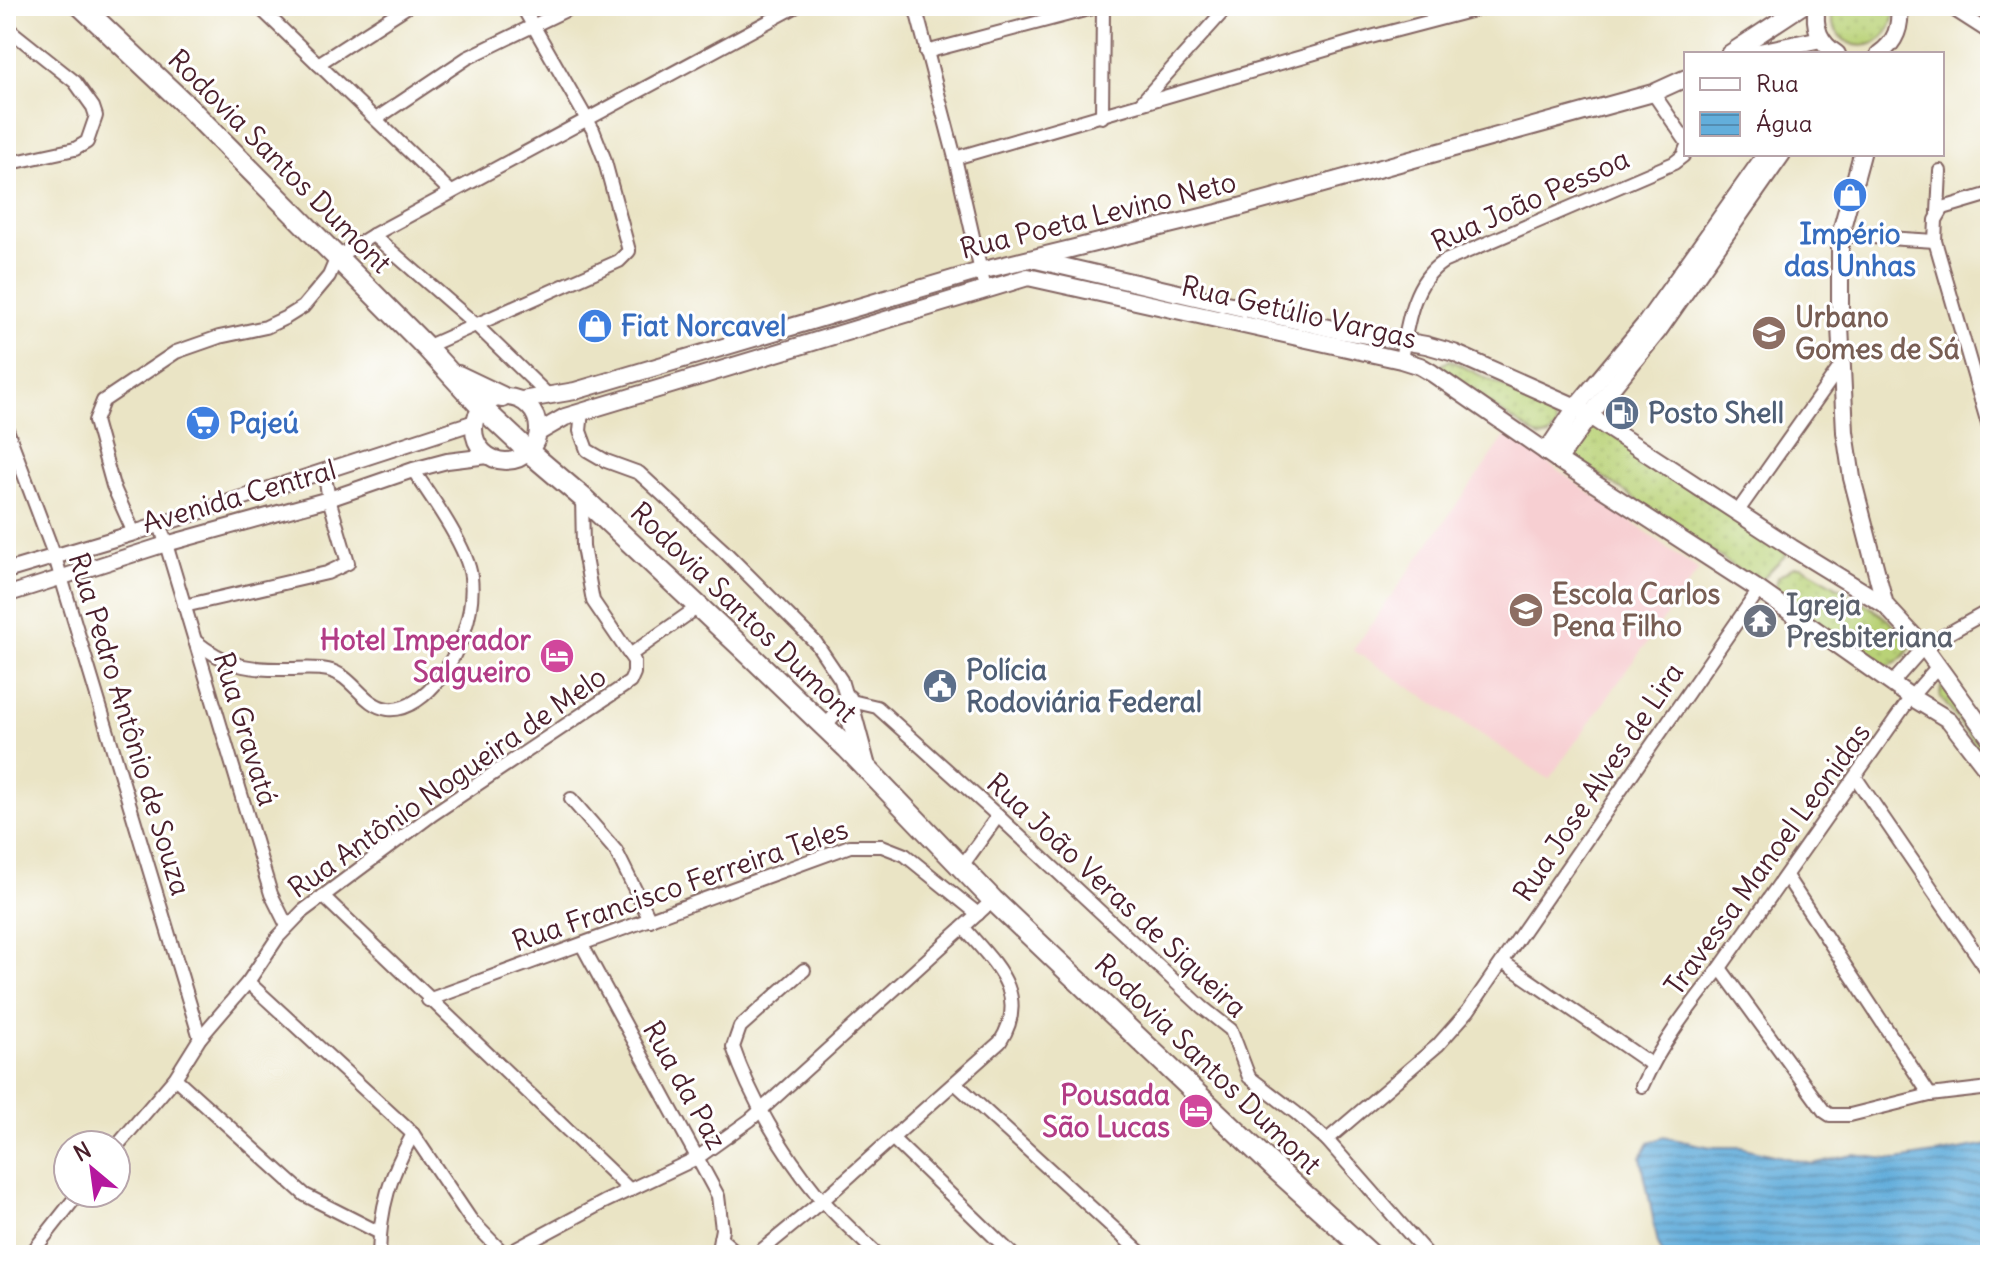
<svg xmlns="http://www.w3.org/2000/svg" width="1996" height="1261" viewBox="0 0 1996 1261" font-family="Delius,sans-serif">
	<defs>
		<pattern id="grass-dots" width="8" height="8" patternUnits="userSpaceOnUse" patternTransform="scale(2)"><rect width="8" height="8" fill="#b9d277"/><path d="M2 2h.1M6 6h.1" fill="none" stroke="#a1b467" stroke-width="1.8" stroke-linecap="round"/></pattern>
		<pattern id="water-rules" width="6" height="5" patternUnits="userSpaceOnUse" patternTransform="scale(2)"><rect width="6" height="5" fill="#63aedb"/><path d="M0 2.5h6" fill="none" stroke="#548db2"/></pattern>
	</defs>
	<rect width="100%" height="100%" fill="#fff"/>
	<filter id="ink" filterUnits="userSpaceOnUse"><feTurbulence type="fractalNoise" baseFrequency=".0125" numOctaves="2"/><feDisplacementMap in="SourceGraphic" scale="16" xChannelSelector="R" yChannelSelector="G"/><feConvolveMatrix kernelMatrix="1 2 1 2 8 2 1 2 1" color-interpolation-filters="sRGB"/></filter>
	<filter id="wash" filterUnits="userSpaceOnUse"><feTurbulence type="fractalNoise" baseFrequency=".006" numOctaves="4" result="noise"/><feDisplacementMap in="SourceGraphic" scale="32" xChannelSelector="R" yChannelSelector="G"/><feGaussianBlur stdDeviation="1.8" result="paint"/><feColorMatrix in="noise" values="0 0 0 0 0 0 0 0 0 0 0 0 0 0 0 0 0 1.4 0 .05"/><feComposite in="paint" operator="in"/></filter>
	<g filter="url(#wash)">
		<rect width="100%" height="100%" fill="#eae4c5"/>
		<!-- built -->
		<polygon fill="#f7cfd2" points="1507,434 1699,570 1549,779 1353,650"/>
		<!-- grass -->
		<g fill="url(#grass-dots)" stroke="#827851" stroke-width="2">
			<path d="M1830 6H1895C1893 59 1830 59 1830 6Z"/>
			<polygon points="1450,360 1546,408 1554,417 1557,427 1549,436 1540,438 1443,373 1442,365"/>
			<polygon points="1595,422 1787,554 1758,583 1571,455"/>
			<path d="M1794 566H1802C1830 583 1900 618 1911 647 1902 661 1894 667 1877 667L1779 597 1775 588 1778 577Z"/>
			<polygon points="1941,687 1951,692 1990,747 1990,766 1940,696"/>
		</g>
		<!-- water -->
		<polygon fill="url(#water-rules)" stroke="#566683" stroke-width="2" points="1663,1137 1711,1147 1740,1147 1812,1164 1853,1155 1897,1160 1990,1145 1990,1255 1663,1255 1658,1244 1641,1157 1649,1143"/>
	</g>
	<g filter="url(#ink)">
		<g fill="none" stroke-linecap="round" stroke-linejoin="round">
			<!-- minor casing -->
			<g stroke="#826461" stroke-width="16">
				<g id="minor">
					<polyline points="258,6 451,192"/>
					<polyline points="915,6 955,158 985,289"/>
					<polyline points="1948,6 1990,33"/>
					<polyline points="6,27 75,82 93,107 96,116 87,142 75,149 6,164"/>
					<polyline points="926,52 1100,6"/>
					<polyline points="318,64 408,6"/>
					<polyline points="1653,93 1686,141"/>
					<polyline points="1140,104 1228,6"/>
					<polyline points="1102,117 1103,6"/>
					<polyline points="376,119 467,58 574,6"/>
					<polyline points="955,158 1363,39 1489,6"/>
					<polyline points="1990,194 1943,208 1936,220 1935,241 1990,431"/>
					<polyline points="1938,213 1940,171"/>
					<polyline points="373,235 475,324 549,396"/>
					<polyline points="1840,235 1935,241"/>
					<polyline points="426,347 619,261 629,251 604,158 593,130 522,6"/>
					<path d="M1401 360C1407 326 1412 282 1443 262L1674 163 1683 156 1686 148"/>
					<polyline points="582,411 580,431 587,450 606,461 639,473 725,552 816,643 841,680 847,700 823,729"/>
					<polyline points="6,427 55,557 200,1038"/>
					<polyline points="1738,511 1842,364"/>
					<polyline points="160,524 271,894 287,926"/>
					<polyline points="134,533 113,486 95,421 103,401 176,352 219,337 266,327 287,317 303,307 329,276 337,257 373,235 797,6"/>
					<polyline points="184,606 327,573 348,563 329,499 324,472"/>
					<path d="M195 641C225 665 247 670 286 669 300 669 314 667 328 670 353 675 363 706 388 709 408 711 428 694 439 679 460 651 475 613 471 577 468 548 430 495 413 470"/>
					<polyline points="630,655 698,607"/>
					<polyline points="1892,683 1924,647 1990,610"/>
					<polyline points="847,700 877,707 998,816 1202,1007 1231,1030 1249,1077 1296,1113 1327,1140 1428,1255"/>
					<polyline points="1856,778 1990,974"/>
					<polyline points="571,799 616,851 650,920"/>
					<polyline points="962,866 998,816"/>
					<polyline points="1786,876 1930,1095"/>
					<polyline points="323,896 630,1190"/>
					<polyline points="582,945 718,1196 722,1229 717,1255"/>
					<polyline points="1503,962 1652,1065"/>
					<polyline points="1720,968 1824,1111 1830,1115 1850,1115 1930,1095 1990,1088"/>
					<path d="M804 970 740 1027 733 1047C750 1097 783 1153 816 1193 835 1215 857 1235 878 1255"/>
					<polyline points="248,982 413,1134 471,1220 505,1255"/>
					<polyline points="428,1000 850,846 882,846 905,855 978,914"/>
					<polyline points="175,1078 305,1195 380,1233"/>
					<polyline points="955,1083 1143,1255"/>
					<path d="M1642 1086C1661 1043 1691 1005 1720 968L1911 697 1938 666"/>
					<polyline points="892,1138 1013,1255"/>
					<polyline points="1327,1140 1438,1045 1468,1011 1759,590"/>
					<polyline points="116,1147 175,1078 200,1038 248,982 278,937 303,911 433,814 630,682 634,673 634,661 593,601 583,547 582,497"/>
					<polyline points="720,1238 740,1255"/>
					<polyline points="30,1255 79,1193"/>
					<path d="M379 1255C380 1207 390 1175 413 1134"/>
					<polyline points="505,1255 604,1202 697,1158 750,1120 993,900"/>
					<path d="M756 1255 823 1200 1000 1042C1031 994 994 963 964 928"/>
				</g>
			</g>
			<!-- tertiary casing -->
			<g stroke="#826461" stroke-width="18">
				<g id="tertiary">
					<polyline points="6,571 134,533 475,422"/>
					<polyline points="6,595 166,544 329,499 413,470 447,461 488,456"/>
				</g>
			</g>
			<!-- secondary casing -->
			<g stroke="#826461" stroke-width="20">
				<g id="secondary">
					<path d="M1817 6C1813 26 1819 43 1837 54"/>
					<polyline points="1729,54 1802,6"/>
					<polyline points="1750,54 1821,39"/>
					<path d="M1879 54C1896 42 1901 27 1899 6"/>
					<polyline points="1862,154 1840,235 1840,325 1845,432 1852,478 1885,605"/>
					<polyline points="1036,260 1338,330 1426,345 1454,353 1576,407 1792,548 1885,605 1924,647 1990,738"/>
					<circle cx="506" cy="429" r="32"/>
					<polyline points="522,400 575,391 980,271 1218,213 1653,93 1686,78"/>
					<polyline points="539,432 565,417 1028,277 1401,360 1420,366 1432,373 1558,460 1759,590 1911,697 1949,720 1990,773"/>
					<polyline points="1546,452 1576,407 1646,323 1766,154"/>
					<polyline points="1558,460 1590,415 1658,331 1782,154"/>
				</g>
			</g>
			<!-- trunk casing -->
			<g stroke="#826461" stroke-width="24">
				<g id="trunk">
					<polyline points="81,6 187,106 426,347 482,408 529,452 582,497 750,655 847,748 993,900 1278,1171 1371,1255"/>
					<polyline points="458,376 502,397"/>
					<polyline points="847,700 864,763"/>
				</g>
			</g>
			<!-- minor -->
			<use href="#minor" stroke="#fff" stroke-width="12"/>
			<!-- tertiary -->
			<use href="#tertiary" stroke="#fff" stroke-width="14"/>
			<!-- secondary -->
			<use href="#secondary" stroke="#fff" stroke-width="16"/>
			<!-- trunk -->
			<use href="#trunk" stroke="#fff" stroke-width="20"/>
		</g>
	</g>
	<!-- icons -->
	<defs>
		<g id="shop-disc" transform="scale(1.8)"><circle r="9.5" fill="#3f7fe0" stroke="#fff"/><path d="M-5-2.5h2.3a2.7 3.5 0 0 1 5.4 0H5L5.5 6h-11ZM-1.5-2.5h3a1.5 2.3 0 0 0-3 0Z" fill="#fff"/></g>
		<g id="school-disc" transform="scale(1.8)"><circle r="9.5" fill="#8d6e63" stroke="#fff"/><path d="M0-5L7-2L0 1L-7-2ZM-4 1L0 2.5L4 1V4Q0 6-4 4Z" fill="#fff"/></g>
		<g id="fuel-disc" transform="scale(1.8)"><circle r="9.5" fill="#5c6f8a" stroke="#fff"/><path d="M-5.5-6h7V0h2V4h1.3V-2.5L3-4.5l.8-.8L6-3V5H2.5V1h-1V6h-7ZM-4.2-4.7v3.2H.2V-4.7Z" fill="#fff"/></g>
		<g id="supermarket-disc" transform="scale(1.8)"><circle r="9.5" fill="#3f7fe0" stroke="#fff"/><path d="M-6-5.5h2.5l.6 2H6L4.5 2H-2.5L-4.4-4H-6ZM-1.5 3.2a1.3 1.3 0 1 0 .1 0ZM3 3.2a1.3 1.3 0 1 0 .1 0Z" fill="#fff"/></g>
		<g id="temple-disc" transform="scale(1.8)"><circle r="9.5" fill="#6b7280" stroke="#fff"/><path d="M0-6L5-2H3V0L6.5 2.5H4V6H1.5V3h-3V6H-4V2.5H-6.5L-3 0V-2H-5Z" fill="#fff"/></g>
		<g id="hotel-disc" transform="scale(1.8)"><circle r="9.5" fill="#d1479c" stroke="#fff"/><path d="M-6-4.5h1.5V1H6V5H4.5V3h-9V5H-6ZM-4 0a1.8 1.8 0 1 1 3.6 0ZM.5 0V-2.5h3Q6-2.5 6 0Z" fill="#fff"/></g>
		<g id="civic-disc" transform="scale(1.8)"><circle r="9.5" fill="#5c6f8a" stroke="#fff"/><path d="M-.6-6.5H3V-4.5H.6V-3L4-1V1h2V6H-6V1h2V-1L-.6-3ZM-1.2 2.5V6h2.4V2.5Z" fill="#fff"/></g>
	</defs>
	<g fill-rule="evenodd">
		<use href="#shop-disc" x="1850" y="195"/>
		<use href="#shop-disc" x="595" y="326"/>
		<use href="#school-disc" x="1769" y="333"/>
		<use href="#fuel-disc" x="1622" y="413"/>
		<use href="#supermarket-disc" x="203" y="423"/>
		<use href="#school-disc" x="1526" y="610"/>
		<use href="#temple-disc" x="1760" y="621"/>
		<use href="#hotel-disc" x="557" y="656"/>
		<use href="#civic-disc" x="940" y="686"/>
		<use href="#hotel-disc" x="1196" y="1111"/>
	</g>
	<g text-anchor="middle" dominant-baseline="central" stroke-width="6" stroke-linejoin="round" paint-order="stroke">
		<!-- street labels -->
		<g font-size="28" fill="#4a1f2b" stroke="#fff">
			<text transform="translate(280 161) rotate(45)">Rodovia Santos Dumont</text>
			<text transform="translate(1530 200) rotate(-24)">Rua João Pessoa</text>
			<text transform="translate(1098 215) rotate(-14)">Rua Poeta Levino Neto</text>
			<text transform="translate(1299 312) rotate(13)">Rua Getúlio Vargas</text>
			<text transform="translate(239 496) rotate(-16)">Avenida Central</text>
			<text transform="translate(744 612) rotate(44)">Rodovia Santos Dumont</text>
			<text transform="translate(130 724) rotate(73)">Rua Pedro Antônio de Souza</text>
			<text transform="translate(246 729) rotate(73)">Rua Gravatá</text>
			<text transform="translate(447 782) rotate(-35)">Rua Antônio Nogueira de Melo</text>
			<text transform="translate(1598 782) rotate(-56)">Rua Jose Alves de Lira</text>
			<text transform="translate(1767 859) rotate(-54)">Travessa Manoel Leonidas</text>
			<text transform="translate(680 885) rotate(-19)">Rua Francisco Ferreira Teles</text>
			<text transform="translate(1117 895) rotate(43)">Rua João Veras de Siqueira</text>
			<text transform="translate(1208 1064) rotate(44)">Rodovia Santos Dumont</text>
			<text transform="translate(685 1085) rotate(61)">Rua da Paz</text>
		</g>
		<!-- shop labels -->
		<g font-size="28" font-weight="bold" fill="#366cbe" stroke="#fff" text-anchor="start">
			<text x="1850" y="234" text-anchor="middle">Império<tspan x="1850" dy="32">das Unhas</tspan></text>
			<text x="621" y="326">Fiat Norcavel</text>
			<text x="229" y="423">Pajeú</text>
		</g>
		<!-- education labels -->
		<g font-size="28" font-weight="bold" fill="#785e54" stroke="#fff" text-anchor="start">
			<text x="1795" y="317">Urbano<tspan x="1795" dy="32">Gomes de Sá</tspan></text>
			<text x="1552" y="594">Escola Carlos<tspan x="1552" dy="32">Pena Filho</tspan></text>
		</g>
		<!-- service labels -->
		<g font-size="28" font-weight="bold" fill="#4e5e75" stroke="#fff" text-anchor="start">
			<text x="1648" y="413">Posto Shell</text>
			<text x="966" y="670">Polícia<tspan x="966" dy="32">Rodoviária Federal</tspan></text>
		</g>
		<!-- worship labels -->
		<g font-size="28" font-weight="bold" fill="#5b616d" stroke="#fff" text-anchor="start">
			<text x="1786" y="605">Igreja<tspan x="1786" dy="32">Presbiteriana</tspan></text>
		</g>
		<!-- hotel labels -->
		<g font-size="28" font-weight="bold" fill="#b23c85" stroke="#fff" text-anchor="end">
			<text x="531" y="640">Hotel Imperador<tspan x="531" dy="32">Salgueiro</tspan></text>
			<text x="1170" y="1095">Pousada<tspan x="1170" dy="32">São Lucas</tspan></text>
		</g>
	</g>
	<!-- margin -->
	<rect width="1996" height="1261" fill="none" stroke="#fff" stroke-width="32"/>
	<!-- legend -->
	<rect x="1684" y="52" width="260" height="104" fill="#ffffff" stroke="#b7a5aa" stroke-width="2"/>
	<rect x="1700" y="78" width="40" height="12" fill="#ffffff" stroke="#b7a5aa" stroke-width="2"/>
	<text x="1756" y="92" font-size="24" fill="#4a1f2b">Rua</text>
	<rect x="1700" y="112" width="40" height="24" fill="url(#water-rules)" stroke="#b7a5aa" stroke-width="2"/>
	<text x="1756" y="132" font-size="24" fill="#4a1f2b">Água</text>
	<!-- north arrow -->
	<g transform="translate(92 1169) rotate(331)"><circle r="38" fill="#ffffff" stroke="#b7a5aa" stroke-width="2"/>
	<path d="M0-6L14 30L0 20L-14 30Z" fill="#b5179e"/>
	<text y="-12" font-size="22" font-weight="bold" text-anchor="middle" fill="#4a1f2b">N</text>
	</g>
</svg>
